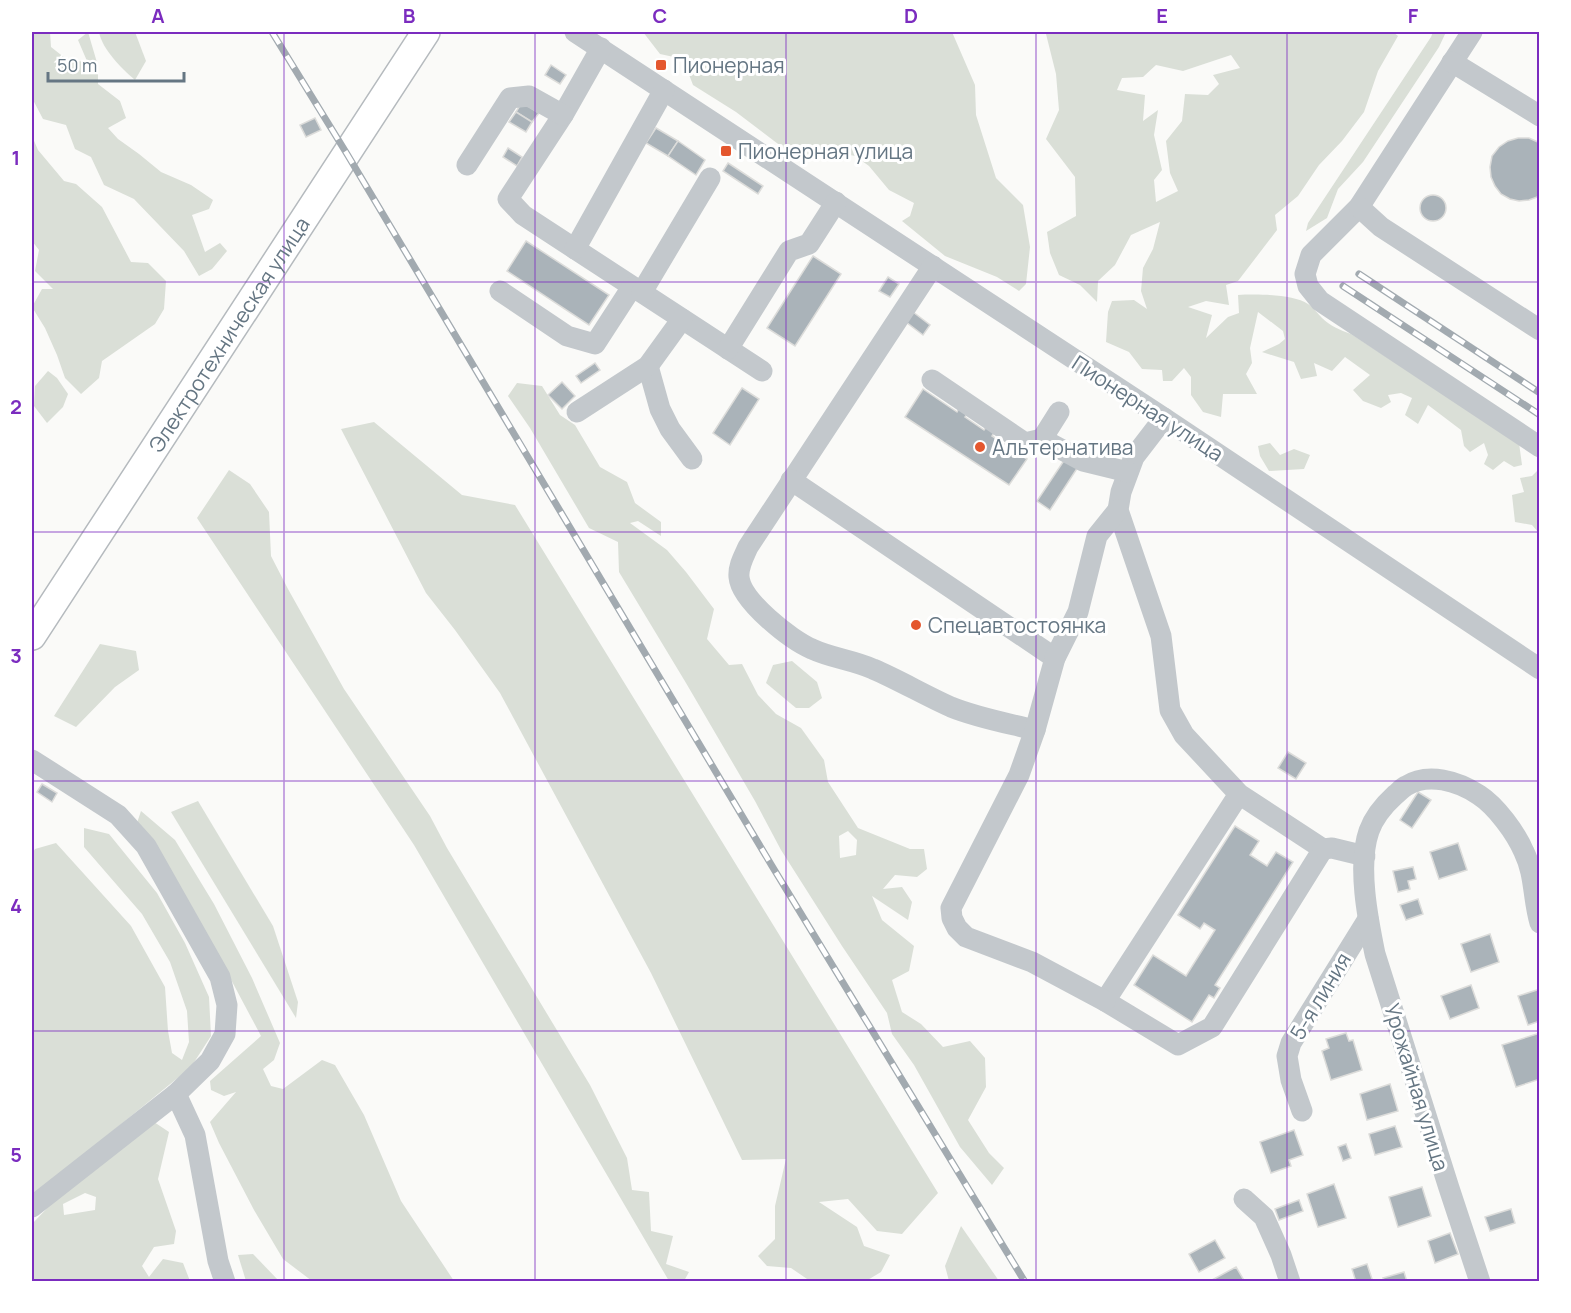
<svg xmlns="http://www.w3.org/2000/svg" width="1571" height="1313" viewBox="0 0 1571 1313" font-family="Manrope,sans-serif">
	<rect width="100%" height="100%" fill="#fafaf8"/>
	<!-- green -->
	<g fill="#dadfd7" fill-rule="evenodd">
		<polygon points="38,32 50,32 51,47 70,62 87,61 78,40 88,32 98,66 98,84 120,101 126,118 108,128 118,139 139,154 161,172 191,185 213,200 209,209 192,215 205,252 220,243 227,251 212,269 199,276 184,251 134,199 104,185 91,157 75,149 66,125 43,119 32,98 32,33"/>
		<path d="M99 32H135L146 61 135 80C122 69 102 49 99 32Z"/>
		<polygon points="636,32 952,32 975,85 976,115 996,178 1023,205 1030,247 1026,284 1019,291 997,277 945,256 902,221 910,216 914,203 889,190 869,166 855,156 835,152 806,157 786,150 736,112 693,85 683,59 660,54 643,32"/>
		<path d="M1048 32H1393L1398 36 1378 71 1364 112 1342 141 1319 165 1298 196 1275 215 1277 230 1238 281 1226 285 1229 305 1206 301 1188 307 1212 315 1206 338 1228 317 1239 313 1238 295C1256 294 1293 294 1308 304 1313 307 1318 314 1322 318 1330 326 1340 330 1351 334L1519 443 1522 465 1514 467 1504 461 1493 470 1484 464 1488 455 1484 443 1470 452 1464 446 1461 430 1428 405 1418 424 1405 415 1412 398 1401 393 1388 395 1391 402 1381 408 1363 401 1353 390 1370 375 1345 357 1332 371 1314 363 1317 376 1301 379 1294 362 1262 352 1279 344 1285 339 1283 331 1258 312 1250 348 1252 363 1246 374 1257 394H1223L1221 417 1203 412 1191 395V377L1184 368 1172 381H1163L1162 370 1142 369 1129 352 1106 342 1108 312 1112 301 1134 300 1147 309 1141 291 1143 268 1153 249 1160 222 1131 235 1115 265 1098 281 1097 302 1080 285 1059 275 1050 253 1047 232 1076 216 1075 177 1046 139 1059 110 1056 74 1046 34ZM1231 55 1240 68 1213 75 1219 84 1208 95 1185 94 1182 121 1166 141 1170 173 1178 191 1156 202 1154 180 1162 170 1154 135 1158 110 1143 121 1145 95 1117 90 1122 78 1143 77 1156 65 1183 71Z"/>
		<polygon points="1433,32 1446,32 1439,47 1363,162 1338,189 1327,218 1306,231 1308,223 1431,37"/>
		<polygon points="32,136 38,150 64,181 76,184 102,207 131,262 148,263 166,281 164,309 155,324 102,361 99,378 81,394 65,378 57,355 45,328 32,307 42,289 53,289 35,271 39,250 32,241"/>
		<polygon points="48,371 57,378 68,394 63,407 47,423 34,406 35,386"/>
		<path d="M517 383 542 386 560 415 575 425 600 467 627 482 635 503 661 522V536L638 521 630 523 667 550 686 572 714 609 707 639 729 665 742 664 758 695 776 714 801 728 824 760 828 782 858 828 910 849H924L927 869 917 877 895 875 883 889 902 887 912 902 908 920 872 896 882 920 914 946 909 971 892 980 902 1012 921 1024 943 1047 970 1041 985 1058 986 1087 968 1120 989 1153 1004 1168 992 1185 960 1147 914 1065 892 1034 887 1013 842 946 781 850 755 801 686 683 619 572 618 542 589 528 530 428 508 396ZM848 831 857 840 856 855 840 858 839 836Z"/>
		<polygon points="374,422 462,495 515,505 938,1193 902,1234 877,1231 848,1199 819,1202 857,1227 864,1246 890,1255 881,1272 866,1281 810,1281 791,1268 767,1266 758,1256 775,1239 775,1206 786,1159 742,1160 651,973 500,693 455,630 426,593 341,429"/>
		<polygon points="1270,443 1280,455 1294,449 1310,455 1304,469 1269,471 1260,456 1258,446"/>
		<polygon points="1539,469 1539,533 1532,525 1515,522 1512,495 1524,492 1520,478 1532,476"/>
		<polygon points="229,470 250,484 269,512 271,556 288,589 344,689 430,816 447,848 590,1085 627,1158 632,1190 649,1192 651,1231 673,1236 666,1264 689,1272 684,1281 669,1281 414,845 197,518"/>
		<polygon points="100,644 136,651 139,670 115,687 76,727 54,716"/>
		<polygon points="792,661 817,682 822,698 809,708 796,708 766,683 773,665"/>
		<polygon points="198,801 273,926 298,1002 296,1018 171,812"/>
		<polygon points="141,811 175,840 214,904 252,978 280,1043 274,1060 263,1069 271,1086 283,1089 322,1060 335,1065 364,1115 401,1201 454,1281 312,1281 283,1259 254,1210 219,1143 210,1122 236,1092 224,1096 211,1090 210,1081 261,1036 228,974 137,823"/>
		<polygon points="84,828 109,834 157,893 185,943 209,997 211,1036 191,1067 48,1184 32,1195 32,854 35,849 56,843 131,926 165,987 168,1031 172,1053 182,1060 189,1042 187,1011 170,962 142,914 84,847"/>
		<path d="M154 1122 169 1132 158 1179 176 1231 174 1244 154 1247 142 1266 149 1277 163 1259 183 1263 190 1281H32V1224L56 1199ZM85 1193 96 1197 95 1210 64 1215 63 1204Z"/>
		<polygon points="961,1226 999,1281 949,1281 945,1266"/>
		<polygon points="253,1254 279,1281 246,1281 238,1255"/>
	</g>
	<!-- building -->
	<g fill="#aab3b9" stroke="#dcdcda" stroke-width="1.5">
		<polygon points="551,65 566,75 560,84 545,75"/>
		<polygon points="522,102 539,113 532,122 516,112"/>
		<polygon points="516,112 532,122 526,132 509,122"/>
		<polygon points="315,118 321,130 306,137 300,125"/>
		<polygon points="656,128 678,141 668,156 646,143"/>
		<polygon points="1518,138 1529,138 1540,143 1540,196 1529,200 1519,201 1510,199 1501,194 1495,186 1491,177 1490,167 1492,156 1499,147 1508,141"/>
		<polygon points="678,141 705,160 696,175 668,156"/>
		<polygon points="508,148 522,157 517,166 503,157"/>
		<polygon points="728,163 763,186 758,194 723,171"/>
		<circle cx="1433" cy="208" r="13"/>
		<polygon points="526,241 609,295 589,325 507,271"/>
		<polygon points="813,256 841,274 795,346 767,328"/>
		<polygon points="888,277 899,284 890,297 879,291"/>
		<polygon points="913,312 930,325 923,335 906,322"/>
		<polygon points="595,363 600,370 581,383 576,376"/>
		<polygon points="562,382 575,396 562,409 548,395"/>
		<polygon points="742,388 759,399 730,445 713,433"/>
		<polygon points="923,389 957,412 961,405 969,410 965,417 984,430 989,423 997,428 992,436 1027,459 1009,485 905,417"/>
		<polygon points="1065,459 1078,467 1050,510 1037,501"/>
		<polygon points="1288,752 1306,763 1296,779 1278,768"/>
		<polygon points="42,784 57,793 52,802 37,792"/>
		<polygon points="1418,792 1431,800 1412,828 1400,820"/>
		<polygon points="1235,826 1259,841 1250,855 1267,866 1276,852 1293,862 1215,985 1220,988 1214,998 1209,995 1192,1022 1134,985 1153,955 1186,976 1215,930 1204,923 1200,929 1178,915"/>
		<polygon points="1458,843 1467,870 1439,879 1430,852"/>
		<polygon points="1413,867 1416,879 1408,881 1410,889 1398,892 1393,871"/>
		<polygon points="1418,899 1423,914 1406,920 1400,905"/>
		<polygon points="1490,934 1499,962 1471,972 1461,944"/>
		<polygon points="1471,985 1479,1008 1450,1019 1441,996"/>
		<polygon points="1540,989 1540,1021 1528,1025 1518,996"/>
		<polygon points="1346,1033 1349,1041 1353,1040 1362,1070 1331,1080 1322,1051 1329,1048 1326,1039"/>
		<polygon points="1540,1033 1540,1079 1516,1087 1502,1045"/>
		<polygon points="1390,1084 1398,1111 1367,1120 1360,1094"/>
		<polygon points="1395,1126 1402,1147 1375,1155 1369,1134"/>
		<polygon points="1294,1130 1303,1155 1289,1160 1291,1166 1271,1173 1260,1142"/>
		<polygon points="1346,1144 1351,1158 1343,1161 1338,1147"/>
		<polygon points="1334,1184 1346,1218 1318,1227 1307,1194"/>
		<polygon points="1422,1187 1431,1216 1398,1227 1389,1197"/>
		<polygon points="1299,1200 1303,1211 1279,1220 1275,1209"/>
		<polygon points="1511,1209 1515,1223 1490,1231 1485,1217"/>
		<polygon points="1450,1233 1458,1254 1435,1263 1428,1241"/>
		<polygon points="1215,1240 1225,1258 1199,1272 1189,1254"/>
		<polygon points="1367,1264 1373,1282 1356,1282 1352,1269"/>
		<polygon points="1236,1267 1245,1282 1212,1282 1212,1280"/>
		<polygon points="1404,1272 1407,1282 1385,1282 1383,1278"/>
	</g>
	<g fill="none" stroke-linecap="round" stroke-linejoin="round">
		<!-- major casing -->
		<g stroke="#b5babe" stroke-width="30">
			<g id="major">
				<path id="s1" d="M32 636 426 32"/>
			</g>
		</g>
		<!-- minor -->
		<g stroke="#c3c8cc" stroke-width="21">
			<polyline points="575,32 1164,418 1540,669"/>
			<polyline points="1472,32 1359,207 1311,255 1305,274 1308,286 1320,301 1540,447"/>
			<polyline points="601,48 563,115 508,199 523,215 762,371"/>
			<polyline points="1452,62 1540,116"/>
			<polyline points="467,165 510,98 529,96 563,115"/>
			<polyline points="1359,207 1381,227 1540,330"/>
			<polyline points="575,249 664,90"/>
			<path d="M933 266 748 547C744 556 738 566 739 577 741 601 791 640 812 649 831 658 853 660 873 669 899 680 924 695 951 707 978 718 1007 723 1035 730"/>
			<polyline points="500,291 567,336 595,344 632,287"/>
			<polyline points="642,292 710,178"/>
			<polyline points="728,349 789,251 809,244 836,202"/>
			<polyline points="648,366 660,409 670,429 692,459"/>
			<polyline points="932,380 1025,443 1042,439 1059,412"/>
			<polyline points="577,412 648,366 682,319"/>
			<polyline points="1164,418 1134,457 1121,492 1118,510 1161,636 1170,710 1184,735 1239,794 1105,1001 1178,1045 1212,1027 1323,849 1239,794"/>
			<polyline points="1042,439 1083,461 1128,472"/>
			<polyline points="791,480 1055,658"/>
			<polyline points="32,760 118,815 146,846 220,977 227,1005 225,1034 210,1061 176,1094 32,1207"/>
			<polyline points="1323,849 1332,848 1365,856"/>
			<polyline points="1105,1001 1032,962 966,937 957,928 952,918 951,908 1019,775 1035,730 1055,658 1078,612 1097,536 1118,510"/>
			<polyline points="176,1094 195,1135 218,1261 225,1282"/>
			<polyline points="1302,1111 1291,1080 1287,1056 1291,1043 1368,919"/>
			<polyline points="1244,1199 1264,1217 1281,1255 1290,1282"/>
			<path d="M1480 1282 1449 1188 1375 954C1368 920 1357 865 1369 831 1374 817 1384 805 1395 795 1399 792 1402 788 1406 786 1428 772 1458 781 1479 795 1496 806 1516 833 1524 852 1535 874 1533 900 1540 923"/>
		</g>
		<!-- major -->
		<use href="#major" stroke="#fff" stroke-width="27"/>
		<!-- rail casing -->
		<g stroke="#a2aab0" stroke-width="7">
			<g id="rail">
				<polyline points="272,32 347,154 772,866 1025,1282"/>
				<polyline points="1359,274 1540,393"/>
				<polyline points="1343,286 1540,415"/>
			</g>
		</g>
		<!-- rail -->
		<use href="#rail" stroke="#fff" stroke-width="4.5" stroke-dasharray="14" stroke-linecap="butt"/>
	</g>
	<!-- grid -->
	<path fill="none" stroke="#7b2cbf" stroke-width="1.5" stroke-opacity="0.55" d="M284 32V1282M535 32V1282M786 32V1282M1036 32V1282M1287 32V1282M32 282H1540M32 532H1540M32 781H1540M32 1031H1540"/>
	<!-- markers -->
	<g fill="#e4572e" stroke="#fff" stroke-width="2">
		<rect x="655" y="59" width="12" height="12" rx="3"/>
		<rect x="720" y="145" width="12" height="12" rx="3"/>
		<circle cx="980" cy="447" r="6"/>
		<circle cx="916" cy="625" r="6"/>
	</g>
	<g text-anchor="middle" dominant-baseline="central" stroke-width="6" stroke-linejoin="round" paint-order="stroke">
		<!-- poi labels -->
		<g font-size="21" fill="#657683" stroke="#fff" text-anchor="start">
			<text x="673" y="65">Пионерная</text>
			<text x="738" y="151">Пионерная улица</text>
			<text x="992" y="447">Альтернатива</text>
			<text x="928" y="625">Спецавтостоянка</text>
		</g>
		<!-- street labels -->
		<g font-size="21" fill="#657683" stroke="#fff">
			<text stroke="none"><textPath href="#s1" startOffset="360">Электротехническая улица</textPath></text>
			<text transform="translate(1148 408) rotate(33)">Пионерная улица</text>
			<text transform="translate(1320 996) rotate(-59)">5-я линия</text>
			<text transform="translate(1417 1087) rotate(73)">Урожайная улица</text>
		</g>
	</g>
	<!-- border -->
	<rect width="1571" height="1313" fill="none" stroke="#ffffff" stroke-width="66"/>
	<!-- scale -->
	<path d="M48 72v9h136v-9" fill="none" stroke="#657683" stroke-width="3"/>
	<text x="57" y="72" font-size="18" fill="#657683" stroke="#ffffff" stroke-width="4.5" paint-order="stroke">50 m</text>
	<rect x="33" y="33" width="1505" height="1247" fill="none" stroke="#7b2cbf" stroke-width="2"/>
	<g font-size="20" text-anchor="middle" font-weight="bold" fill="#7b2cbf">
		<text x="158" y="23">A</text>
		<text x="409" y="23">B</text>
		<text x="660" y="23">C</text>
		<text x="911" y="23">D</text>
		<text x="1162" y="23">E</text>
		<text x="1413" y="23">F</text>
		<text x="16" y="165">1</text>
		<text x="16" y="414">2</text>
		<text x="16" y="663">3</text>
		<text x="16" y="913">4</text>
		<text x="16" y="1162">5</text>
	</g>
</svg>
